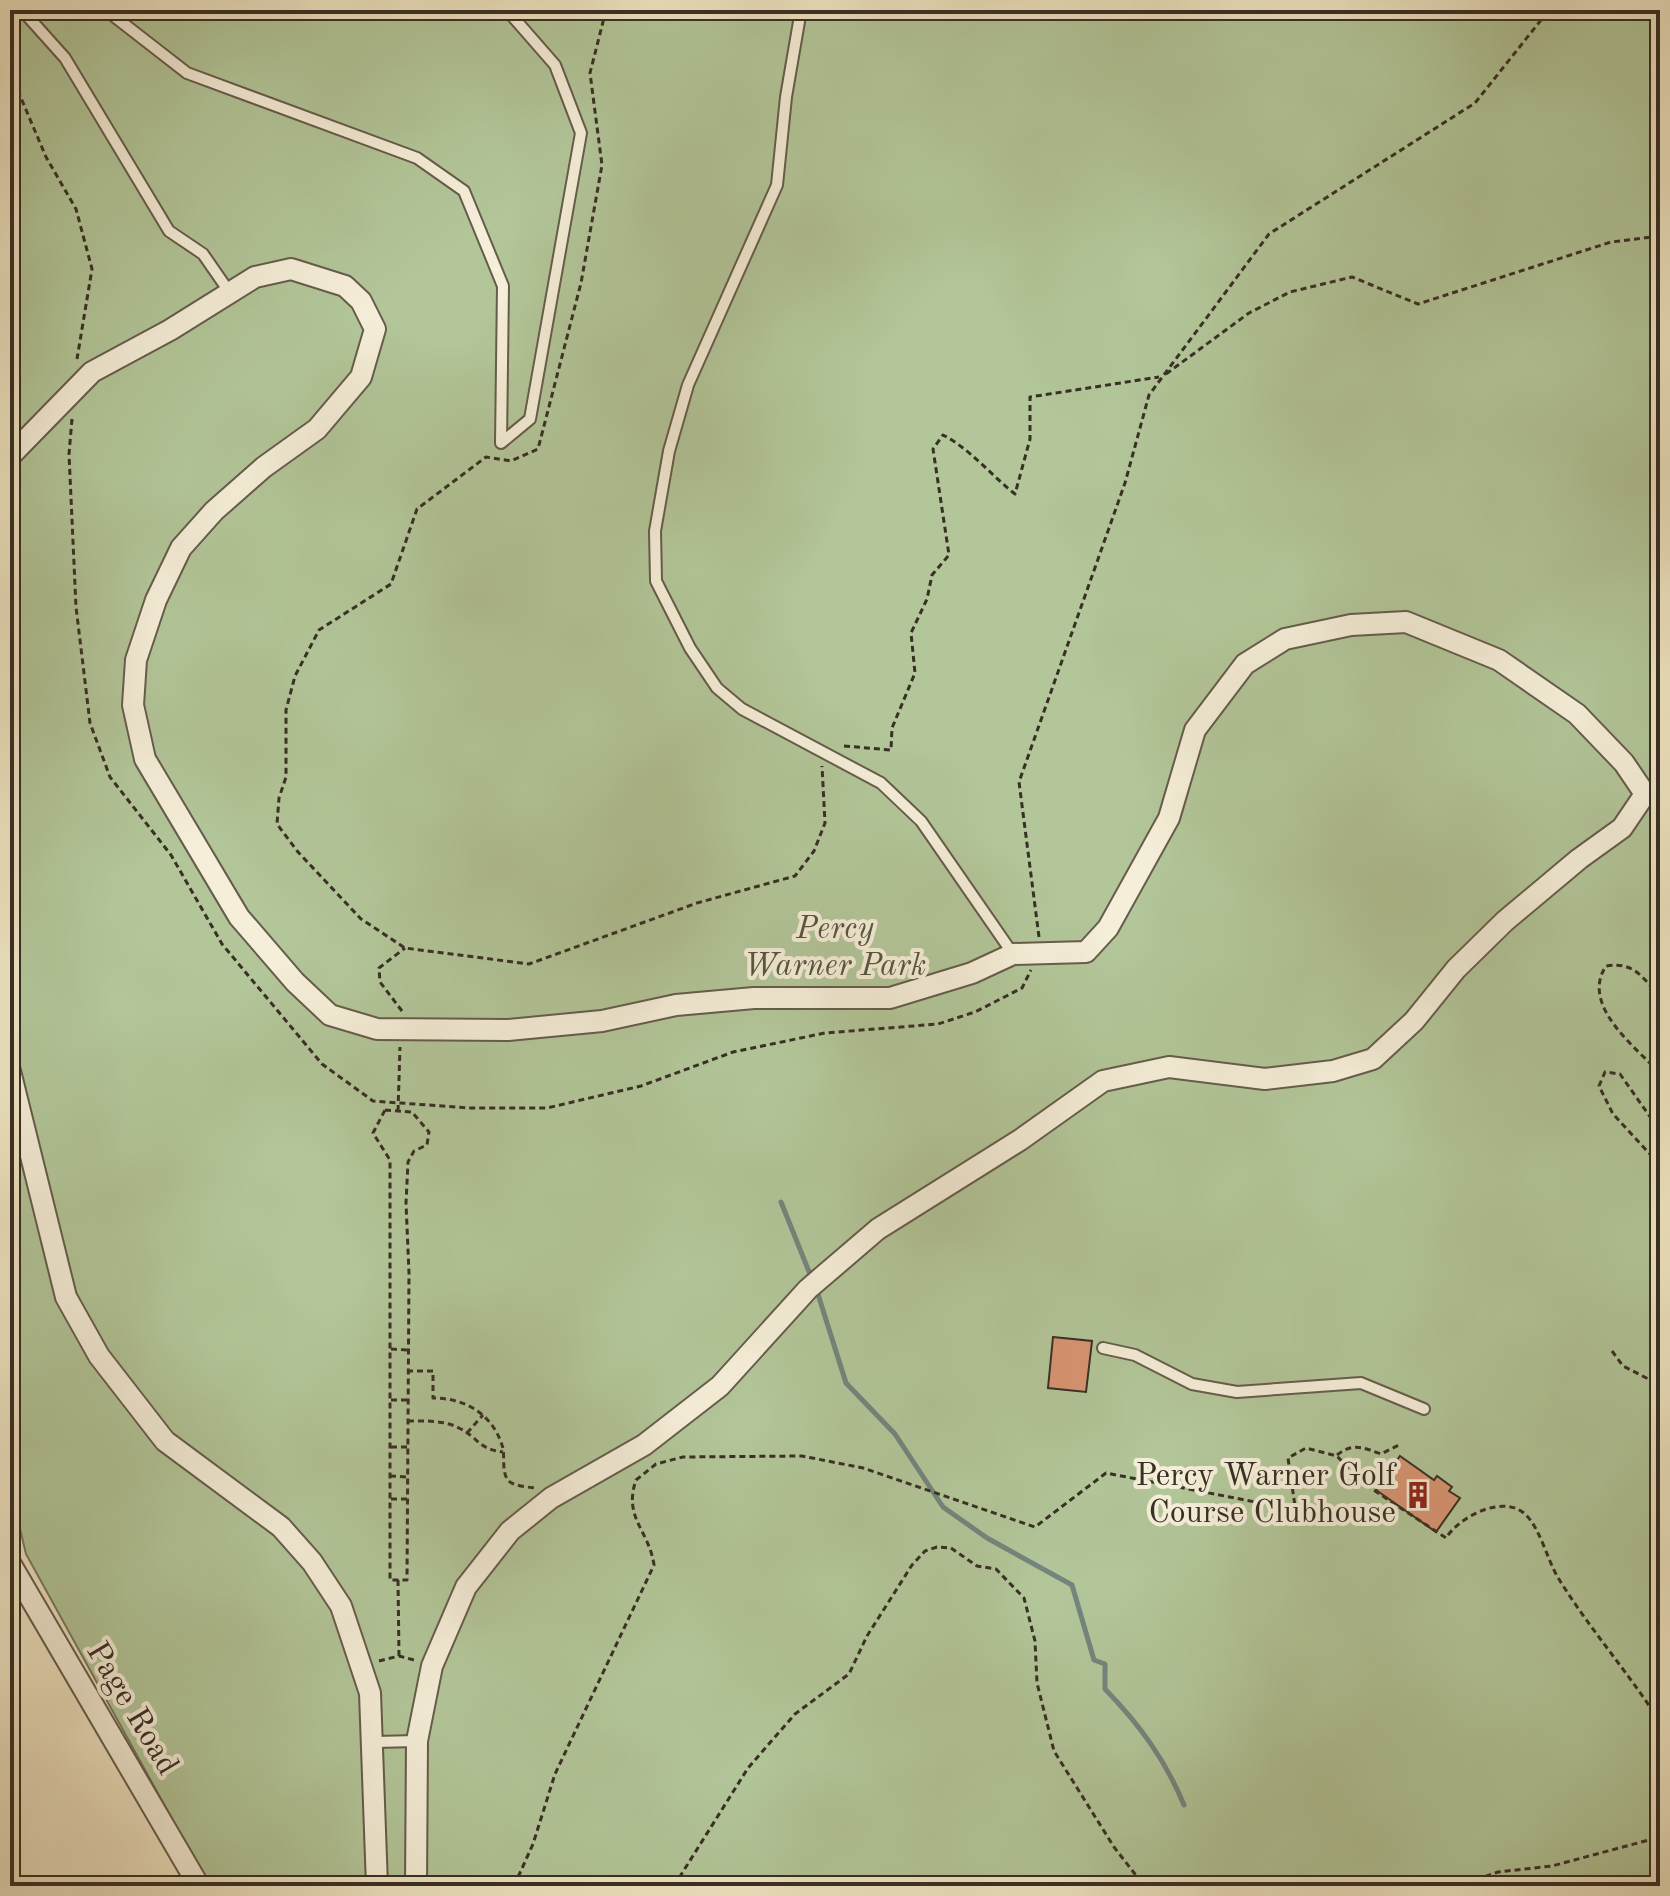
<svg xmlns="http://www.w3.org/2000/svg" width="1670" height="1896" viewBox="0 0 1670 1896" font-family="'Old Standard TT',serif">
	<rect width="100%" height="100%" fill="#efe5c3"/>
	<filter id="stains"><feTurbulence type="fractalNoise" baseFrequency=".0025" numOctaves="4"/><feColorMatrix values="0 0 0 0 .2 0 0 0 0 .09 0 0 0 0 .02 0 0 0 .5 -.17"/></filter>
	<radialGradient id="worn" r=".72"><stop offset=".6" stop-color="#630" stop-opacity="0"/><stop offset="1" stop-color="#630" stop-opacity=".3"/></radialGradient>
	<!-- green -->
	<polygon fill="#b2c699" stroke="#757a5f" stroke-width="2" points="10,10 1660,10 1660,1886 209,1886 26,1554 10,1487"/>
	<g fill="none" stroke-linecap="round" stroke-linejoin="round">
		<!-- stream -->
		<g stroke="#73857d" stroke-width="5">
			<polyline points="781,1202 812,1279"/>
			<path d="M816 1288 846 1383 895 1434 943 1507 987 1538 1072 1585 1094 1660 1105 1664V1689C1139 1724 1165 1759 1184 1805"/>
		</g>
	</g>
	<!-- building -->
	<g fill="#d99573" stroke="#382f25" stroke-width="2">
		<polygon points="1053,1337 1092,1341 1086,1392 1048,1388"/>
		<polygon points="1400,1456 1434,1480 1437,1476 1452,1487 1449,1491 1460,1498 1436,1532 1376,1490"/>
	</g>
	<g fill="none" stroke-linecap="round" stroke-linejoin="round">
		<!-- lane casing -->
		<g stroke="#665c4c" stroke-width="14">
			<g id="lane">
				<polyline points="22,10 65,58 169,231 203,254 230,293"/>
				<polyline points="106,10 187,73 417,158 464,191 503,286 501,443 530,419 581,133 555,65 507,10"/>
				<polyline points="801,10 786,97 777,185 688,385 669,451 655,531 656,581 690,648 717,688 742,709 881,783 921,821 1013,954"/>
				<polyline points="1103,1348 1135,1355 1192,1384 1237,1392 1361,1383 1424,1409"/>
				<polyline points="375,1742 417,1741"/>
			</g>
		</g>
		<!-- street casing -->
		<g stroke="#665c4c" stroke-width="24">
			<g id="street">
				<polyline points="10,456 92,372 170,330 255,277 291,269 345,286 361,301 375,329 361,377 317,429 264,467 214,511 181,548 156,600 136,660 133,705 145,759 239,917 295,982 330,1015 377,1029 508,1030 602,1021 676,1005 754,998 890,998 972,973 1013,954 1086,952 1108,928 1169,818 1195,730 1245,664 1285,639 1351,625 1406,622 1499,660 1577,714 1624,763 1645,794 1622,828 1579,859 1505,921 1456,969 1414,1021 1373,1059 1333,1071 1265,1079 1169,1067 1103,1081 1020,1140 878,1229 808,1289 720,1386 644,1445 551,1498 510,1531 466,1587 432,1666 417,1741 416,1886"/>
				<polyline points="10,1071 66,1297 99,1356 165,1441 281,1527 312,1562 341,1606 370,1693 377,1886"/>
				<polyline points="10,1563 199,1886"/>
			</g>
		</g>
		<!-- path -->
		<g stroke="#382f25" stroke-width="3" stroke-dasharray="6 4" stroke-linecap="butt">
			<polyline points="606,10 590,73 602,165 581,283 538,449 511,461 486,457 417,509 391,584 319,630 295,676 286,710 286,777 279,798 277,824 298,852 361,919 405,948 529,964 697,903 795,876 814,851 825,823 822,766"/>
			<polyline points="10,72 46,157 76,209 92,269 77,359"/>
			<polyline points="1166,374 1249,313 1290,292 1352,277 1418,304 1611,242 1660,236"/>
			<polyline points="72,419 69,454 76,607 90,723 110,777 171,855 222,944 322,1064 373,1101 469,1108 547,1108 641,1086 733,1052 825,1033 938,1024 975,1012 1022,988 1031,970"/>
			<path d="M844 746 891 750 892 728 915 673 911 633 927 599 932 575 949 555 933 449 943 435C970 449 991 475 1015 494L1030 439V397L1159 377"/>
			<polyline points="1654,777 1660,767"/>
			<polyline points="1039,937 1019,782 1125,483 1149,395 1269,234 1475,103 1549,10"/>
			<path d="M1660 997C1643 978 1634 961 1606 966 1580 1005 1635 1047 1660 1073"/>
			<polyline points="402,1011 380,982 379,968 405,948"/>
			<polygon points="385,1110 412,1112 429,1132 427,1145 414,1151 408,1162 406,1203 409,1273 407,1580 390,1580 390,1160 373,1133"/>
			<polyline points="398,1111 400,1047"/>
			<polyline points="1660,1125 1653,1121 1620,1074 1605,1072 1599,1086 1613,1114 1660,1165"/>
			<polyline points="391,1349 407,1350"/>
			<polyline points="1612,1351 1623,1366 1660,1385"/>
			<path d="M407 1371H433V1398C465 1398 492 1414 502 1445 506 1455 500 1474 510 1482 516 1486 527 1487 535 1488"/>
			<polyline points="391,1400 407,1400"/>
			<path d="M408 1421C425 1421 444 1420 459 1428 479 1438 478 1449 503 1452"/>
			<polyline points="467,1433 483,1415"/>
			<polyline points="391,1447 407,1447"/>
			<path d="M1337 1455C1353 1442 1364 1448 1381 1454L1399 1445"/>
			<polyline points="390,1476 407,1477"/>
			<polyline points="391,1499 407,1499"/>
			<polyline points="398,1580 399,1656"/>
			<polyline points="379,1661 399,1656 414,1660"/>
			<path d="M514 1886 533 1844 555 1774 654 1565C649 1530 623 1518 636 1480L656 1464 683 1457 802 1456 863 1468 1035 1527 1106 1473 1276 1506H1295L1288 1458 1306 1448 1337 1456 1360 1481 1446 1538C1459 1517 1504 1493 1526 1515 1540 1529 1547 1558 1557 1576 1588 1627 1628 1672 1660 1722"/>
			<polyline points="674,1886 748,1768 795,1714 849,1674 867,1636 912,1565 925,1551 937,1547 951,1548 977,1566 996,1569 1024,1598 1035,1641 1037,1683 1054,1751 1114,1847 1138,1878 1154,1886"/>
			<polyline points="1457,1886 1498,1872 1552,1866 1660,1837"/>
		</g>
		<!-- lane -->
		<use href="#lane" stroke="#f5eed8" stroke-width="10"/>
		<!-- street -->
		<use href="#street" stroke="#f5eed8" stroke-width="20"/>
	</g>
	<!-- icons -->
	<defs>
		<g id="building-bare" transform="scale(2.16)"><path d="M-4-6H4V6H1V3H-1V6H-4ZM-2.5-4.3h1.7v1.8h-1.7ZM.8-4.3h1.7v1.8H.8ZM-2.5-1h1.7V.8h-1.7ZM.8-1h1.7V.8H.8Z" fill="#8f2418" stroke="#f5eed8" stroke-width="2.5" paint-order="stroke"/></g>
	</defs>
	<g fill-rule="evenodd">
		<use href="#building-bare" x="1418" y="1495"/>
	</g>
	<g text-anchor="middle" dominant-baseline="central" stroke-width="8" stroke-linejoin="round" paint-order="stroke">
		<!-- park labels -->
		<g font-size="32" font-style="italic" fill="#565542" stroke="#f5eed8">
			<text x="835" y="930">Percy<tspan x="835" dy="37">Warner Park</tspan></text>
		</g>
		<!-- poi labels -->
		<g font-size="32" fill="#382f25" stroke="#f5eed8" text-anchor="end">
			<text x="1396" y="1477">Percy Warner Golf<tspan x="1396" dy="37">Course Clubhouse</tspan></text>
		</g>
		<!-- street labels -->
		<g font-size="32" fill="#382f25" stroke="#f5eed8">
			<text transform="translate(131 1709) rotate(59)">Page Road</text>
		</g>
	</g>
	<!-- margin -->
	<rect width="1670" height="1896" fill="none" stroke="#efe5c3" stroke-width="40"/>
	<rect x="12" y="12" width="1646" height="1872" fill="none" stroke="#382f25" stroke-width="4"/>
	<rect x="20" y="20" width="1630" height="1856" fill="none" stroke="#382f25" stroke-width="2"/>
	<rect width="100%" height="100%" filter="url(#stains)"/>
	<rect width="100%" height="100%" fill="url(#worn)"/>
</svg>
